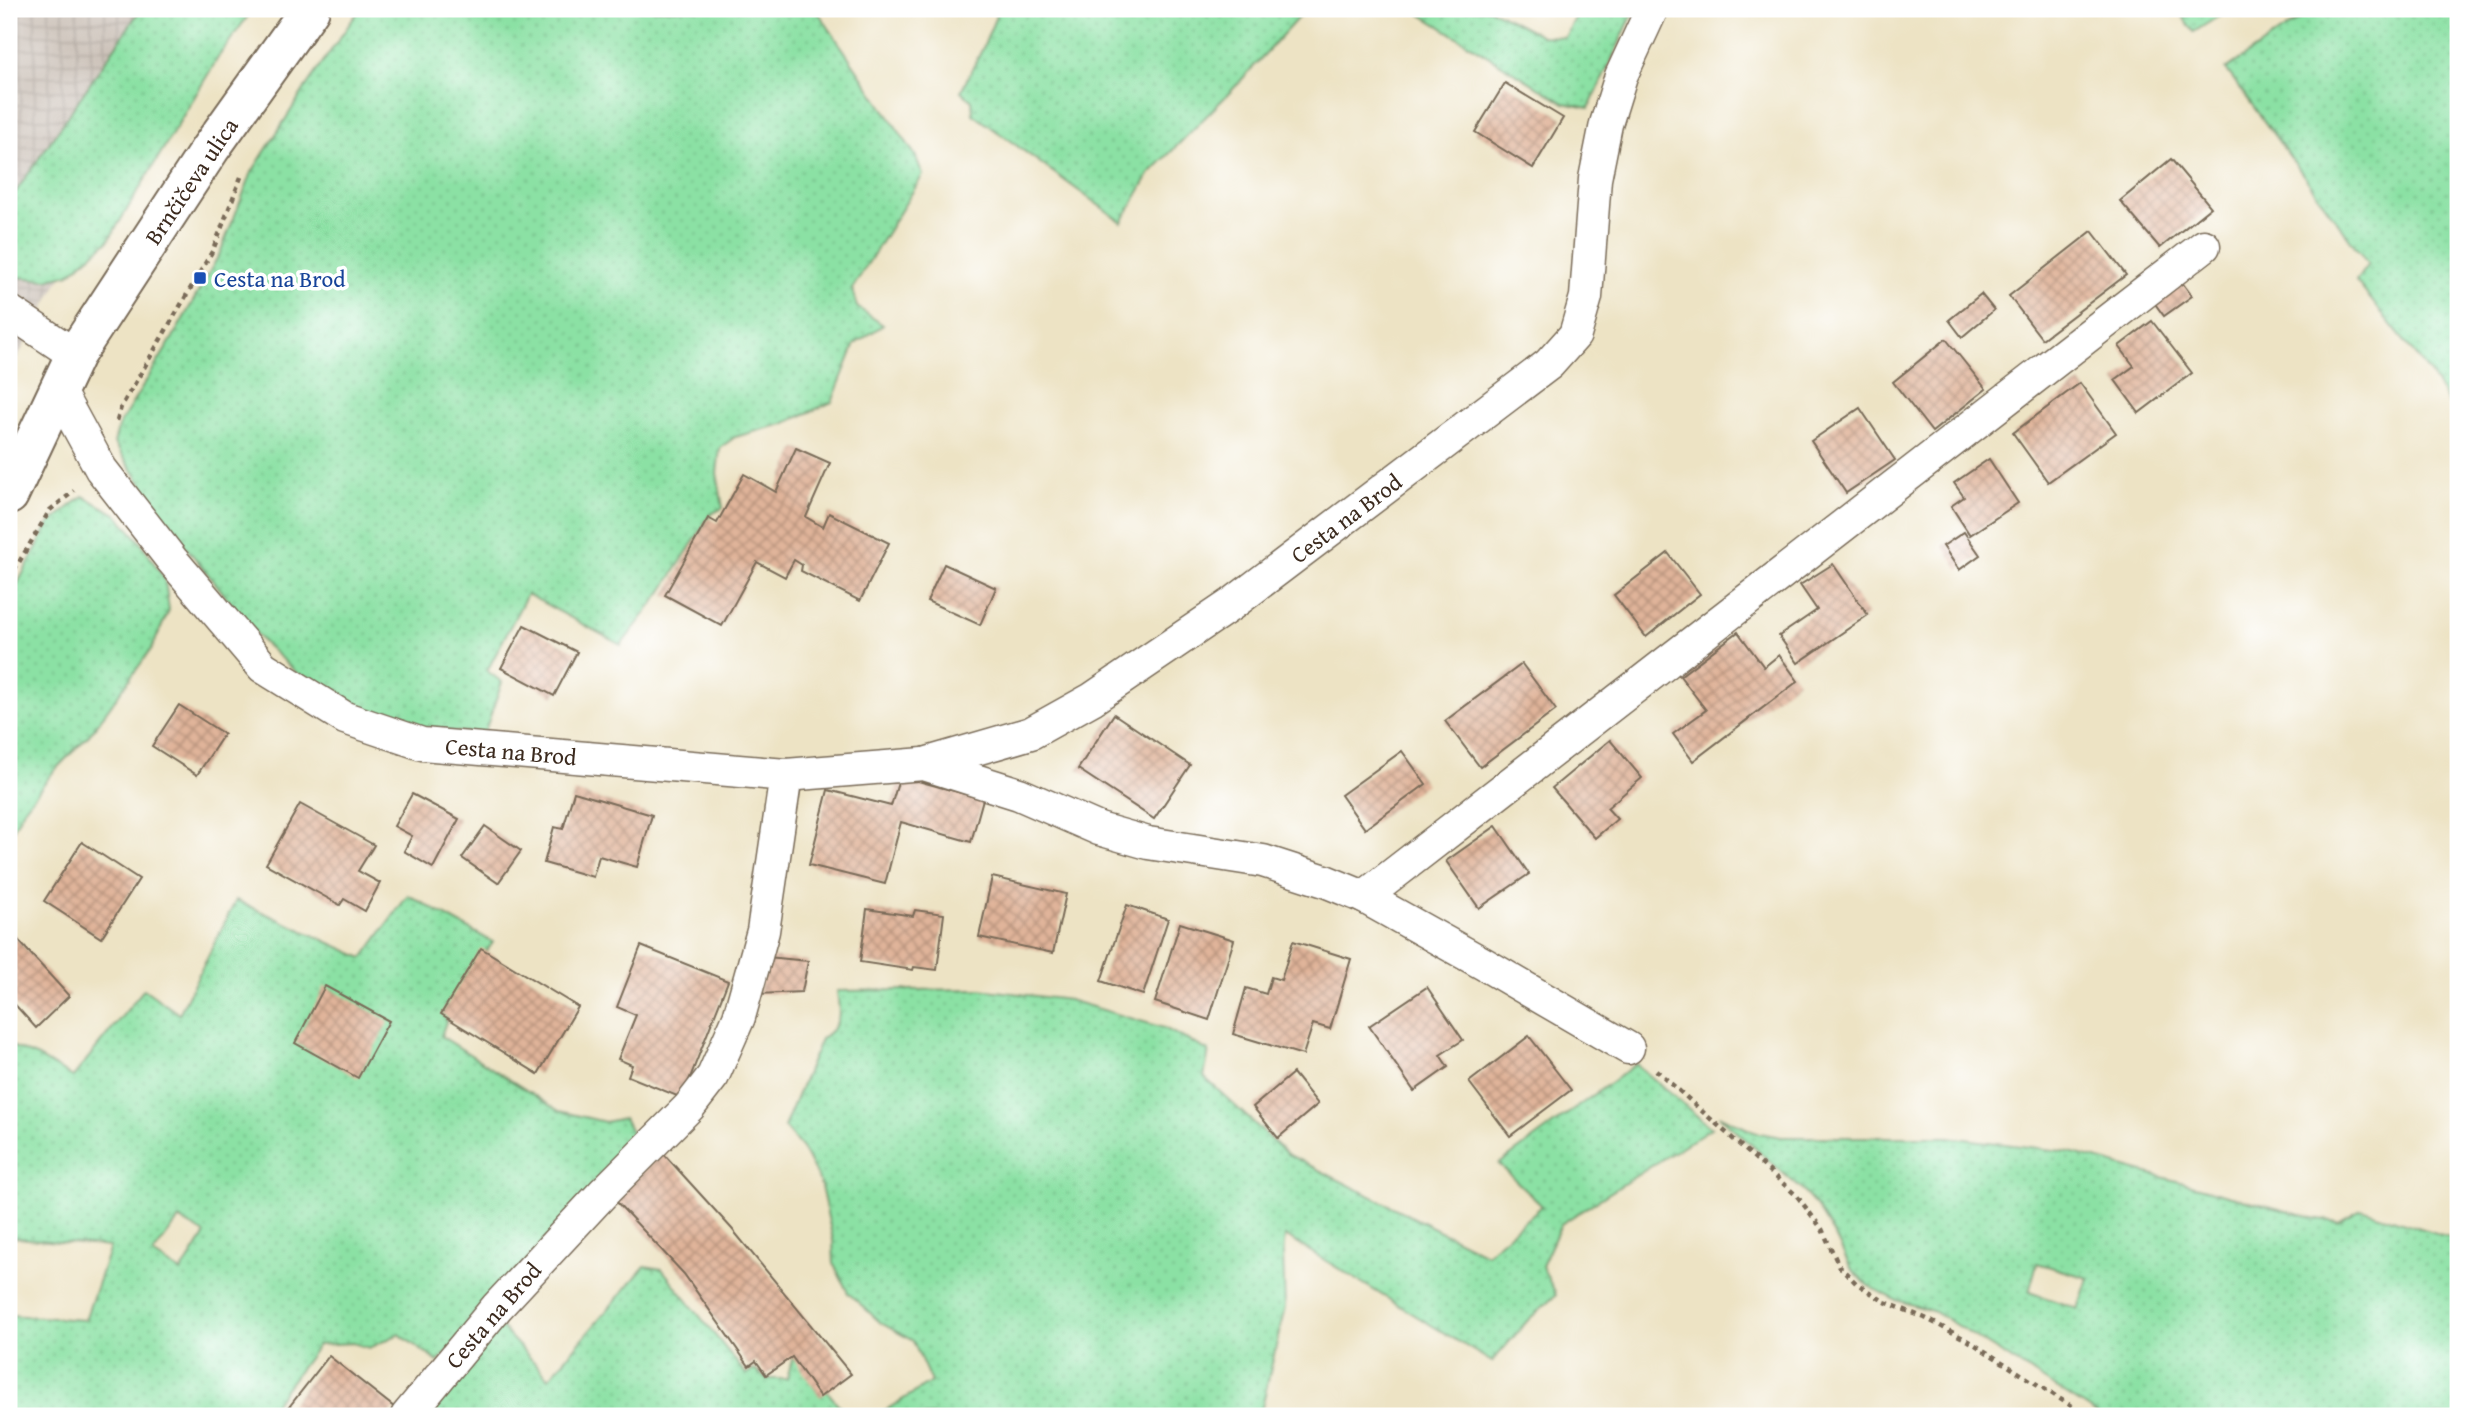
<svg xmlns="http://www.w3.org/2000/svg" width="2467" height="1425" viewBox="0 0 2467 1425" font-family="'Gentium Book Plus',serif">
	<defs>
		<pattern id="industrial-grid" width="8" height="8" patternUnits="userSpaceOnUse" patternTransform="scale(1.75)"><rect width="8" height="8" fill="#ccc2b9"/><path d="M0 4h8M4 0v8" fill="none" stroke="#b0a79f"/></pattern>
		<pattern id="grass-dots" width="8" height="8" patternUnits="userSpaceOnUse" patternTransform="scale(1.75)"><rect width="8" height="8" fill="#8be1a4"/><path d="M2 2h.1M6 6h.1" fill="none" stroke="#79c18d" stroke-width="1.8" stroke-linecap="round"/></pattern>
		<pattern id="building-cross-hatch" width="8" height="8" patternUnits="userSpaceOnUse" patternTransform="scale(1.75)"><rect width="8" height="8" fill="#e0b49a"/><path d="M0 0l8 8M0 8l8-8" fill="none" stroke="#b7937d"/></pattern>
	</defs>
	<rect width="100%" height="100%" fill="#fff"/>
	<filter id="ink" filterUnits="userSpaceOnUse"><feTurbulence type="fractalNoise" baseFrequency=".0143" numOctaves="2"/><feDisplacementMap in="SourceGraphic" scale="14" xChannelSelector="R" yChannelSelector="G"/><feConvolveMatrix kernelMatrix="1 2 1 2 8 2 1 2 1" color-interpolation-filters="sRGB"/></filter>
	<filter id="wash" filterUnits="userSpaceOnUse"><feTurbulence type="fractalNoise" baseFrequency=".00686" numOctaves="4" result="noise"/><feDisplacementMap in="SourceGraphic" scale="28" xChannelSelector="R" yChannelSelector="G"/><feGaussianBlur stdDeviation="1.57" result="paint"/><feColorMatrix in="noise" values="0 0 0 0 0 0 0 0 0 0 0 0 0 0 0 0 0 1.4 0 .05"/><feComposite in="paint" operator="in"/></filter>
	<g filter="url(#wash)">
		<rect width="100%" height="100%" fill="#ede3c4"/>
		<!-- industrial -->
		<polygon fill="url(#industrial-grid)" points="9,9 206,9 9,373"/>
		<!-- grass -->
		<g fill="url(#grass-dots)" stroke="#638661" stroke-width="2" fill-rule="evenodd">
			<polygon points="141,9 253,9 219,56 108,241 69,274 47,280 16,277 9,274 9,202"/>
			<polygon points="360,9 816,9 915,155 923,175 852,289 857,307 883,325 855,344 832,402 783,424 735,437 720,448 717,473 723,508 711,514 661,593 621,645 527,594 487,671 502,682 484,734 419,729 360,709 298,674 263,642 176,535 114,443 119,425 172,339 220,253 252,172 309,82"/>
			<polygon points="993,9 1306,9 1234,88 1150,173 1122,222 973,114 972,101 961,91 983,48 996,16"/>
			<polygon points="1412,9 1491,9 1542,36 1565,37 1580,9 1635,9 1589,108 1564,103"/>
			<polygon points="2177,9 2230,9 2194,32"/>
			<polygon points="2300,9 2458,9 2458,418 2430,373 2356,281 2368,264 2226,69 2304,16"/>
			<polygon points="83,496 116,514 139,540 165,580 169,610 152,648 90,734 54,771 24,809 9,837 9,600 49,524"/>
			<path d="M408 895 493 942 453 1002 441 1036 559 1111 605 1122 624 1118 637 1143 438 1362 399 1334 369 1348 353 1343 318 1345 265 1416H9V1315L85 1320 110 1247 9 1237V1045L38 1057 73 1077 144 989 179 1014 236 900 363 958ZM179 1219 205 1234 181 1272 153 1254Z"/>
			<path d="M979 989 1069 1000 1164 1028 1209 1051 1204 1077 1287 1154 1486 1254 1542 1206 1499 1164 1636 1064 1711 1128 1561 1224 1542 1266 1556 1295 1528 1320 1492 1362 1285 1236 1283 1254 1285 1307 1260 1416H876L931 1382 913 1341 881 1323 848 1293 834 1264 833 1240 820 1182 802 1148 784 1127 821 1039C843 1024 840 1015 837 991Z"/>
			<path d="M1718 1115 1754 1132 1781 1137H1948L2070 1152 2312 1218 2338 1222 2361 1209 2458 1240V1416H2101L1935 1312 1893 1299 1867 1285 1851 1268 1836 1238 1817 1207 1799 1187ZM2037 1263 2088 1278 2078 1309 2029 1292Z"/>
			<polygon points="645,1266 662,1269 746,1374 754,1370 768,1379 787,1379 794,1352 848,1416 415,1416 496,1322 549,1378"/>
		</g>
		<g id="blocks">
			<!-- building -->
			<g fill="url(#building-cross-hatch)">
				<polygon points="1505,83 1563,118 1533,168 1475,132"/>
				<polygon points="2171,159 2211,207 2160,248 2120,201"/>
				<polygon points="2092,231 2126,275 2042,339 2009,296"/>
				<polygon points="2181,281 2192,296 2164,316 2153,301"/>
				<polygon points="1981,294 1994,310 1962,337 1949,320"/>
				<polygon points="2152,321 2192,373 2139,413 2115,380 2134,366 2119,346"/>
				<polygon points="1946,339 1986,389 1932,432 1893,382"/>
				<polygon points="2080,383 2116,433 2048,482 2013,433"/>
				<polygon points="1860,408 1895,460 1846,493 1811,441"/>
				<polygon points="796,448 830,463 806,517 823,527 829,513 889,543 860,601 801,571 802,565 794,560 785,577 757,562 722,626 665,595 708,518 717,523 744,474 776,492"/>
				<polygon points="1989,459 2018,503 1970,535 1951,506 1964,497 1954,483"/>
				<polygon points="1964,532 1980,555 1959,570 1943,546"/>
				<polygon points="1668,553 1700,594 1646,637 1614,595"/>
				<polygon points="944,564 996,588 980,625 927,601"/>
				<polygon points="1833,564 1868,615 1798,663 1779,636 1817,610 1800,585"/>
				<polygon points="524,625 577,652 554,696 501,668"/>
				<polygon points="1738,632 1764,667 1779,655 1798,681 1693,761 1673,734 1706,710 1680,676"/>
				<polygon points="1522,664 1556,710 1480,767 1445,721"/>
				<polygon points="179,705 224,734 197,775 152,746"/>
				<polygon points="1114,714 1190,765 1154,819 1078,769"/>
				<polygon points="1610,740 1642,778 1607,808 1617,819 1595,838 1552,788"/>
				<polygon points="1402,751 1426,784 1365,829 1341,795"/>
				<polygon points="900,776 983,799 971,842 901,822 885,884 809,865 828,790 891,806"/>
				<polygon points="574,792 652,815 637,867 599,856 593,877 544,863 554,827 563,829"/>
				<polygon points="412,794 459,819 433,868 404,851 412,836 394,826"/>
				<polygon points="300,804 374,845 358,871 380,883 365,911 344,899 340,905 266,864"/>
				<polygon points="485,826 521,851 498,883 462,858"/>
				<polygon points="1496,826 1529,874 1479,908 1446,861"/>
				<polygon points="82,842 139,879 101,938 44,901"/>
				<polygon points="992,877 1066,894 1053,953 979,937"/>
				<polygon points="1127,905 1168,919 1143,995 1101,981"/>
				<polygon points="867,909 913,916 915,910 944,914 937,970 914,967 913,970 860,962"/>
				<polygon points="1180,923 1234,940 1209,1020 1155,1002"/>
				<polygon points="9,930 69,996 36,1028 9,998"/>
				<polygon points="1293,941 1351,959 1330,1029 1313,1024 1303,1055 1233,1034 1246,988 1266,994 1271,977 1281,980"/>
				<polygon points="641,946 728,981 682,1098 628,1076 632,1065 618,1059 636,1015 617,1007"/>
				<polygon points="481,948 578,1007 538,1074 441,1014"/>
				<polygon points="767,957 808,961 802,992 758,994"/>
				<polygon points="325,986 389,1021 358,1078 295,1043"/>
				<polygon points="1427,987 1463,1040 1440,1055 1448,1067 1414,1091 1369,1026"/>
				<polygon points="1529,1036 1571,1090 1510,1136 1469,1082"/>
				<polygon points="1293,1073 1318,1104 1278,1138 1253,1107"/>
				<polygon points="662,1152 732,1229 851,1374 820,1397 792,1357 766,1375 756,1361 749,1366 684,1274 613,1198"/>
				<polygon points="329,1356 395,1408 388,1416 282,1416"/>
			</g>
		</g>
	</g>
	<g filter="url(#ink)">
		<use href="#blocks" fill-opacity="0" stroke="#796b58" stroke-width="2"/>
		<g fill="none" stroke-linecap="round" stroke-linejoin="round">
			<!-- street casing -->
			<g stroke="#796b58" stroke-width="35">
				<g id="street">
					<polyline points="9,311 75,355"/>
					<polyline points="58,390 101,469 172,560 263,667 345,718 422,744 786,775 924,764 1031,733 1092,699 1232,604 1549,364 1575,335 1586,297 1595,179 1606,124 1621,76 1652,9"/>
					<polyline points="924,764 1019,794 1099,829 1148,843 1263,861 1325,881 1364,897 1484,964 1628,1048"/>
					<polyline points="1364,897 2204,246"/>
					<polyline points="407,1416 497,1307 605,1191 689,1107 713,1076 739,1017 763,931 786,775"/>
				</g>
			</g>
			<!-- secondary casing -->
			<g stroke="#796b58" stroke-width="42">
				<polyline id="secondary" points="9,495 75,355 210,149 310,9"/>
			</g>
			<!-- path -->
			<g stroke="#796b58" stroke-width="4.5" stroke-dasharray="5 5" stroke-linecap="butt">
				<polyline points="117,421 121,407 213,250 241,177"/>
				<polyline points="9,579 50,510 74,491"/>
				<polyline points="1656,1070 1797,1196 1822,1229 1839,1266 1856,1283 1885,1302 1925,1318 1969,1341 2087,1416"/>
			</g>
			<!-- street -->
			<use href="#street" stroke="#fff" stroke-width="32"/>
			<!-- secondary -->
			<use href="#secondary" stroke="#fff" stroke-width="38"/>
		</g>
	</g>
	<!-- markers -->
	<rect fill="#1a4fb4" stroke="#fff" stroke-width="2.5" x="193" y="271" width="14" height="14" rx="3.5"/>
	<g text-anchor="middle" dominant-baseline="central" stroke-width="7" stroke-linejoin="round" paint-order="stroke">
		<!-- street labels -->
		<g font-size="23" fill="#3b2a1e" stroke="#fff">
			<text transform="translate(191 181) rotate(-56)">Brnčičeva ulica</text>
			<text transform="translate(1346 518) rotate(-37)">Cesta na Brod</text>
			<text transform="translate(511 751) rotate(5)">Cesta na Brod</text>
			<text transform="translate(493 1315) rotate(-49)">Cesta na Brod</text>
		</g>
		<!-- transit labels -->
		<g font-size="23" fill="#164399" stroke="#fff" text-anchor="start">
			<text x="214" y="278">Cesta na Brod</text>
		</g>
	</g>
	<!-- margin -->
	<rect width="2467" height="1425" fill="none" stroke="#fff" stroke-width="35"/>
</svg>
